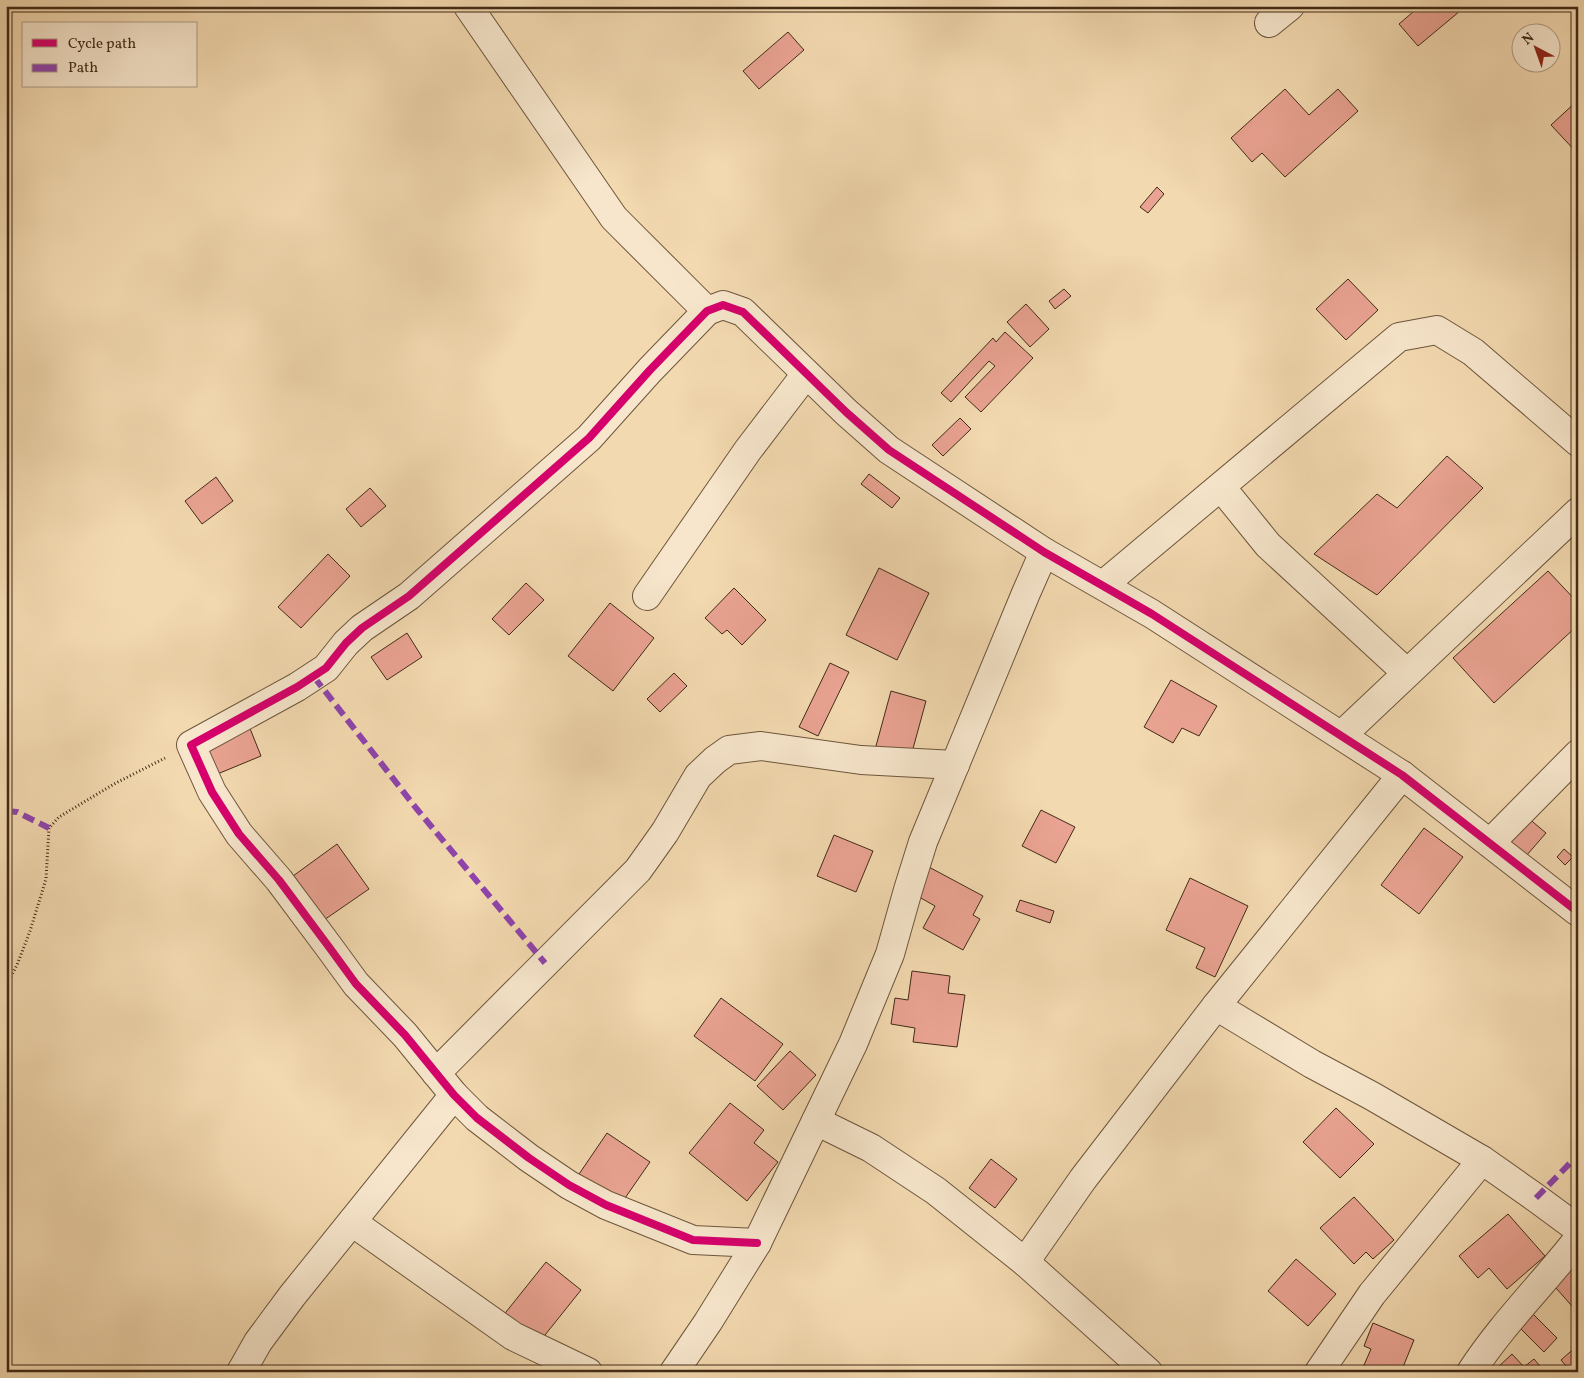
<svg xmlns="http://www.w3.org/2000/svg" width="1584" height="1378" viewBox="0 0 1584 1378" font-family="Vollkorn,serif">
	<rect width="100%" height="100%" fill="#f3d9b0"/>
	<filter id="stains"><feTurbulence type="fractalNoise" baseFrequency=".004" numOctaves="4"/><feColorMatrix values="0 0 0 0 .2 0 0 0 0 .09 0 0 0 0 .02 0 0 0 .5 -.17"/></filter>
	<radialGradient id="worn" r=".72"><stop offset=".6" stop-color="#630" stop-opacity="0"/><stop offset="1" stop-color="#630" stop-opacity=".3"/></radialGradient>
	<!-- building -->
	<g fill="#eaa392" stroke="#402b16">
		<polygon points="1420,6 1456,6 1460,11 1418,46 1399,24"/>
		<polygon points="788,32 804,50 759,89 743,71"/>
		<polygon points="1285,89 1309,115 1338,89 1358,111 1285,177 1262,153 1252,162 1231,138"/>
		<polygon points="1578,100 1578,154 1551,125"/>
		<polygon points="1157,187 1164,194 1148,213 1140,207"/>
		<polygon points="1348,279 1378,310 1346,340 1316,309"/>
		<polygon points="1064,289 1071,296 1055,309 1049,301"/>
		<polygon points="1026,304 1049,329 1030,347 1007,322"/>
		<polygon points="1005,332 1033,358 981,412 965,397 995,366 989,361 951,402 941,393 993,338 996,342"/>
		<polygon points="960,418 971,429 943,456 932,445"/>
		<polygon points="1447,456 1483,488 1377,595 1314,554 1377,494 1397,508"/>
		<polygon points="869,474 900,498 892,508 861,484"/>
		<polygon points="216,477 233,501 202,524 185,501"/>
		<polygon points="370,488 386,506 361,527 346,509"/>
		<polygon points="328,554 350,576 301,628 278,607"/>
		<polygon points="879,568 929,593 897,660 846,635"/>
		<polygon points="1548,571 1578,603 1578,625 1494,703 1453,658"/>
		<polygon points="526,583 544,600 509,635 492,619"/>
		<polygon points="734,588 766,620 742,645 727,630 722,634 705,618"/>
		<polygon points="610,603 654,638 613,691 568,656"/>
		<polygon points="407,633 422,657 387,680 371,657"/>
		<polygon points="830,663 849,672 818,736 799,727"/>
		<polygon points="674,673 687,686 660,712 647,699"/>
		<polygon points="1171,680 1217,706 1199,736 1182,728 1173,743 1144,727"/>
		<polygon points="891,691 926,701 911,756 876,746"/>
		<polygon points="249,726 261,756 215,775 203,744"/>
		<polygon points="1041,810 1075,827 1056,863 1022,846"/>
		<polygon points="1527,817 1546,833 1520,863 1501,846"/>
		<polygon points="1424,828 1463,857 1419,914 1381,885"/>
		<polygon points="834,835 873,851 856,892 817,876"/>
		<polygon points="337,844 369,889 324,920 293,876"/>
		<polygon points="1564,849 1573,857 1565,865 1557,857"/>
		<polygon points="927,866 983,896 973,915 980,919 963,950 923,928 935,906 912,893"/>
		<polygon points="1190,878 1248,906 1215,977 1196,968 1205,948 1166,930"/>
		<polygon points="1020,900 1054,911 1050,923 1016,911"/>
		<polygon points="912,971 950,976 948,993 965,995 957,1047 913,1042 915,1028 891,1024 895,998 908,1000"/>
		<polygon points="721,998 783,1044 755,1081 694,1036"/>
		<polygon points="790,1051 816,1075 783,1110 757,1086"/>
		<polygon points="730,1103 764,1130 754,1143 778,1162 747,1201 689,1153"/>
		<polygon points="1336,1108 1374,1144 1340,1178 1303,1142"/>
		<polygon points="607,1133 650,1162 623,1201 575,1180"/>
		<polygon points="991,1159 1017,1179 995,1208 969,1188"/>
		<polygon points="1354,1197 1394,1240 1373,1259 1366,1252 1354,1264 1320,1228"/>
		<polygon points="1508,1214 1545,1256 1507,1289 1489,1268 1478,1278 1459,1256"/>
		<polygon points="1578,1254 1578,1313 1549,1280"/>
		<polygon points="1296,1259 1336,1294 1308,1326 1268,1291"/>
		<polygon points="546,1262 581,1290 537,1345 502,1317"/>
		<polygon points="1528,1309 1557,1338 1544,1352 1514,1322"/>
		<polygon points="1373,1323 1414,1340 1401,1372 1361,1372 1371,1349 1364,1346"/>
		<polygon points="1578,1345 1578,1372 1571,1372 1561,1360"/>
		<polygon points="1512,1354 1524,1367 1534,1359 1545,1372 1498,1372 1496,1369"/>
	</g>
	<g fill="none" stroke-linecap="round" stroke-linejoin="round">
		<!-- minor casing -->
		<g stroke="#6d563c" stroke-width="30">
			<g id="minor">
				<polyline points="468,6 614,218 707,311"/>
				<polyline points="1269,23 1290,6"/>
				<polyline points="1221,487 1268,545 1407,673"/>
				<polyline points="1103,585 1399,337 1437,330 1473,352 1578,442"/>
				<polyline points="647,596 748,450 806,374"/>
				<polyline points="1342,735 1578,512"/>
				<polyline points="1490,843 1578,754"/>
				<polyline points="1216,1006 1312,1064 1372,1096 1482,1160 1536,1198 1578,1229"/>
				<polyline points="436,1073 638,870 665,832 698,776 715,760 729,750 761,746 861,760 955,765"/>
				<polyline points="816,1121 871,1148 936,1191 1025,1262 1148,1372"/>
				<polyline points="352,1222 513,1336 588,1372"/>
				<polyline points="757,1243 693,1240 606,1205 569,1185 529,1158 477,1118 454,1095 405,1035 356,984 329,947 279,880 239,834 212,792 191,745 297,687 326,668 346,643 362,628 409,596 589,438 650,370 707,311 723,305 743,312 846,412 889,450 1044,552 1152,614 1402,775 1578,912"/>
				<polyline points="1025,1262 1083,1179 1216,1006 1402,775"/>
				<polyline points="241,1372 258,1342 292,1296 454,1095"/>
				<polyline points="674,1372 708,1322 757,1243 853,1044 890,954 908,890 923,842 1026,593 1044,552"/>
				<polyline points="1319,1372 1372,1294 1482,1160"/>
				<path d="M1471 1372C1502 1324 1543 1284 1578 1239"/>
			</g>
		</g>
		<!-- path -->
		<polyline stroke="#402b16" stroke-width="3" stroke-dasharray="1 2.5" stroke-linecap="butt" points="6,986 17,965 30,931 46,879 49,828 59,817 114,784 165,758"/>
		<!-- minor -->
		<use href="#minor" stroke="#f7e6cc" stroke-width="28"/>
		<!-- quiet -->
		<g stroke="#8e44ad" stroke-width="6" stroke-dasharray="12 6" stroke-linecap="butt">
			<polyline points="314,677 416,808 545,963"/>
			<polyline points="6,811 17,812 49,828"/>
			<polyline points="1536,1198 1578,1155"/>
		</g>
		<!-- cycleway casing -->
		<g stroke="#f7e6cc" stroke-width="11">
			<polyline id="cycleway" points="757,1243 693,1240 606,1205 569,1185 529,1158 477,1118 454,1095 405,1035 356,984 329,947 279,880 239,834 212,792 191,745 297,687 326,668 346,643 362,628 409,596 589,438 650,370 707,311 723,305 743,312 846,412 889,450 1044,552 1152,614 1402,775 1578,912"/>
		</g>
		<!-- cycleway -->
		<use href="#cycleway" stroke="#d6006c" stroke-width="8"/>
	</g>
	<!-- margin -->
	<rect width="1584" height="1378" fill="none" stroke="#f3d9b0" stroke-width="25"/>
	<rect x="8" y="8" width="1569" height="1363" fill="none" stroke="#402b16" stroke-width="2.5"/>
	<rect x="12" y="12" width="1559" height="1353" fill="none" stroke="#402b16"/>
	<!-- legend -->
	<rect x="22" y="22" width="175" height="65" fill="#f7e6cc" stroke="#ae9b83"/>
	<rect x="32" y="39" width="25" height="8" fill="#d6006c" stroke="#ae9b83"/>
	<text x="68" y="48" font-size="15" fill="#402b16">Cycle path</text>
	<rect x="32" y="64" width="25" height="8" fill="#8e44ad" stroke="#ae9b83"/>
	<text x="68" y="72" font-size="15" fill="#402b16">Path</text>
	<!-- north arrow -->
	<g transform="translate(1536 48) rotate(319)"><circle r="24" fill="#f7e6cc" stroke="#ae9b83"/>
	<path d="M0-4L9 19L0 12L-9 19Z" fill="#8f2418"/>
	<text y="-8" font-size="14" font-weight="bold" text-anchor="middle" fill="#402b16">N</text>
	</g>
	<rect width="100%" height="100%" filter="url(#stains)"/>
	<rect width="100%" height="100%" fill="url(#worn)"/>
</svg>
